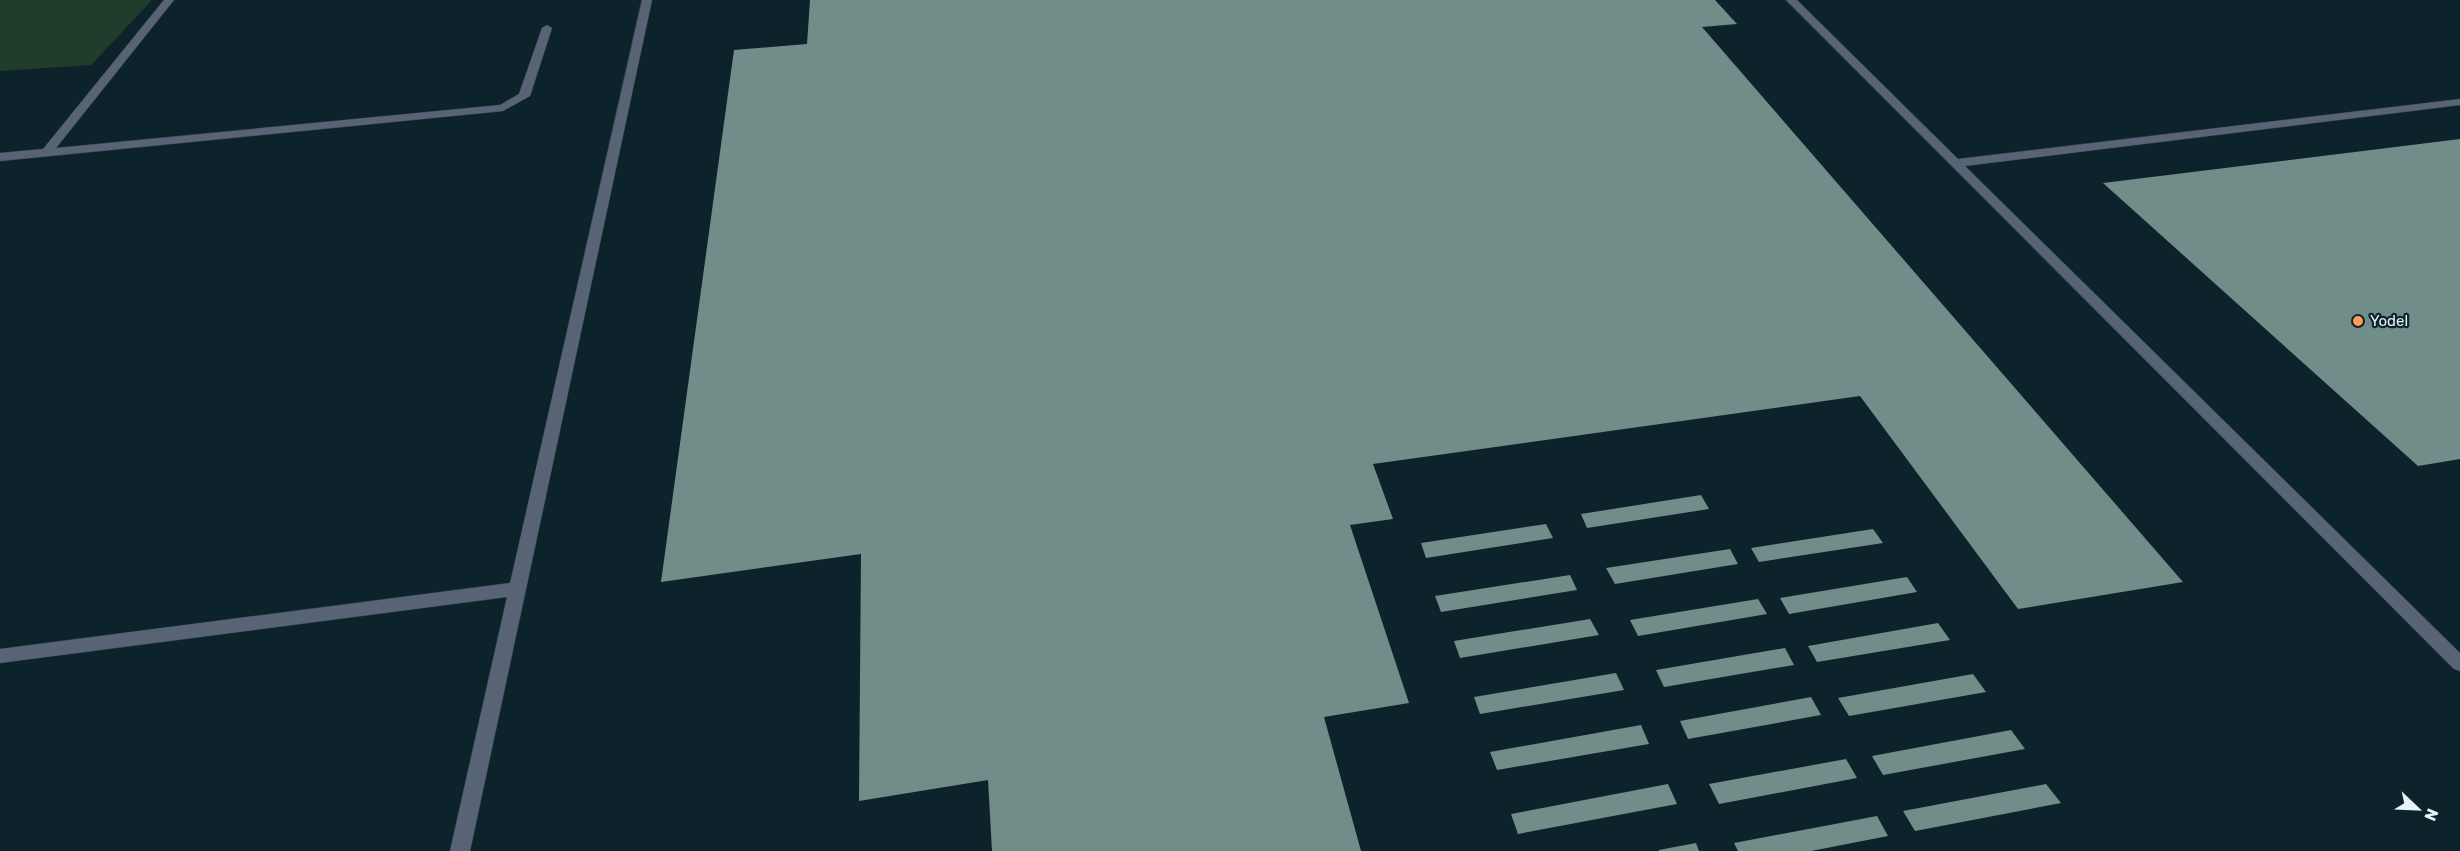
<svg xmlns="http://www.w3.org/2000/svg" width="2460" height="851" viewBox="0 0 2460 851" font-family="Rubik,sans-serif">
	<rect width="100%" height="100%" fill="#0d232b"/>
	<!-- green -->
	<polygon fill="#203c2b" points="0,0 152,0 91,65 0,71"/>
	<!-- building -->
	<g fill="#708d8a">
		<polygon points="810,0 1715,0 1737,24 1702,27 2183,582 2018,609 1860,396 1373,464 1393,519 1350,525 1409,703 1324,717 1361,851 992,851 988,780 859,801 861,554 661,582 734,50 807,44"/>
		<polygon points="2460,139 2460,459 2418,466 2103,183"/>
		<polygon points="1701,495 1709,509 1587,528 1581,514"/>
		<polygon points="1546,524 1553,538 1426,558 1421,543"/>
		<polygon points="1873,529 1883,543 1759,562 1751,548"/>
		<polygon points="1730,549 1738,564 1615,584 1606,568"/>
		<polygon points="1570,575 1577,590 1441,612 1435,596"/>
		<polygon points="1907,577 1917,592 1789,614 1780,598"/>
		<polygon points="1758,599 1767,614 1638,636 1630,620"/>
		<polygon points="1590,619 1599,635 1460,658 1454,641"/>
		<polygon points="1938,623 1950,640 1817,662 1808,646"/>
		<polygon points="1785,648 1794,665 1664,687 1656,670"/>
		<polygon points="1616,673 1624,690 1480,714 1474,697"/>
		<polygon points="1973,674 1986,692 1849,716 1838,698"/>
		<polygon points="1811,697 1821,715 1688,739 1680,721"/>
		<polygon points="1641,725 1649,744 1497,770 1490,752"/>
		<polygon points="2011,730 2025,749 1883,775 1872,756"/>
		<polygon points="1846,759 1857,778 1719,804 1709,784"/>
		<polygon points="1668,784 1677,804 1518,834 1511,814"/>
		<polygon points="2046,784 2061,803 1915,831 1903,811"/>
		<polygon points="1877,816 1888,836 1811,851 1738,851 1734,843"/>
		<polygon points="1696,843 1699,851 1659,851 1659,850"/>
	</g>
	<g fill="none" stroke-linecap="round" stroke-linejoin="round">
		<!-- service casing -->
		<g stroke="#2b4048" stroke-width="1">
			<g id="service">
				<polygon points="164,0 174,0 56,148 500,105 519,94 542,28 547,25 552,28 530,96 503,111 0,161 0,153 43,149"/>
				<polygon points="642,0 652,0 470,851 450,851 507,597 0,663 0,649 510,583"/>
				<polygon points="1786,0 1797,0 1958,159 2460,99 2460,105 1965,166 2460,653 2460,671 2454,669"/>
			</g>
		</g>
		<!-- service -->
		<use href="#service" fill="#586476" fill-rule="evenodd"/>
	</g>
	<!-- markers -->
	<circle fill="#fe9b58" stroke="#0d232b" stroke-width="2" cx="2358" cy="321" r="6"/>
	<g text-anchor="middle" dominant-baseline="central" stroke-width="4.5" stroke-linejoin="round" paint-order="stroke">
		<!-- poi labels -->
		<g font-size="15" fill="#e6f3f9" stroke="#0d232b" text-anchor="start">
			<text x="2370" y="321">Yodel</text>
		</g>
	</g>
	<!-- north arrow -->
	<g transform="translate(2418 809) rotate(113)" stroke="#0d232b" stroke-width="4.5" paint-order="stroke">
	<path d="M0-4.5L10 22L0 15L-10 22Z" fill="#e6f3f9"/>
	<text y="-9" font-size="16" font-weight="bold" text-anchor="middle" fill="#e6f3f9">N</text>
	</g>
</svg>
